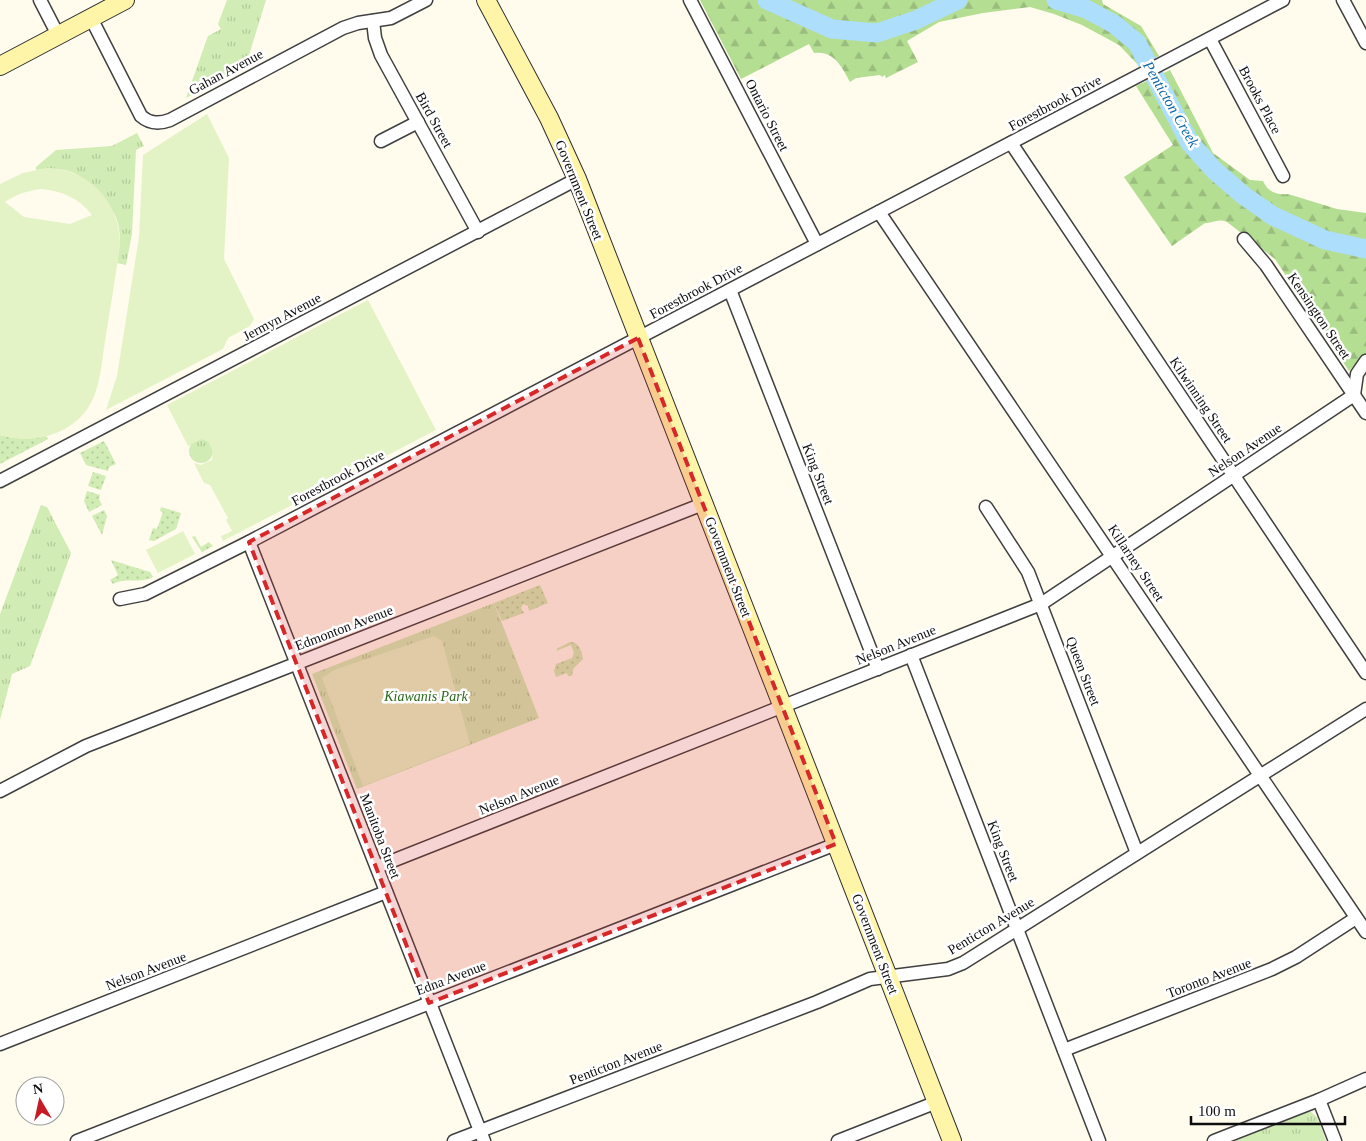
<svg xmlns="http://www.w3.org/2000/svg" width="1366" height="1141" viewBox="0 0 1366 1141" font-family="'Times New Roman',serif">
	<defs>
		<pattern id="grass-dots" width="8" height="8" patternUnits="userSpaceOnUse" patternTransform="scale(1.25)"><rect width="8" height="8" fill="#d1ecb4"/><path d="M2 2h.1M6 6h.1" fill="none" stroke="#b2c99a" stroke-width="1.8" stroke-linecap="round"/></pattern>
		<pattern id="forest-firs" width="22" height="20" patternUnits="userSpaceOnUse" patternTransform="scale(1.25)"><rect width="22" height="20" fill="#b4de92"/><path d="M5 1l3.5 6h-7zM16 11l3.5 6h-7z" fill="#9abd7d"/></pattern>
		<pattern id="park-tufts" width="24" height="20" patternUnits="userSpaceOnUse" patternTransform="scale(1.25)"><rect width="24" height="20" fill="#d1ecb4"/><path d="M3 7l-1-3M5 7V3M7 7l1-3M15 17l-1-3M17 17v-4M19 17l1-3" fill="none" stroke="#b2c99a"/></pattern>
	</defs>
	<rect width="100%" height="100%" fill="#fffbed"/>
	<!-- grass -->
	<g fill="url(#grass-dots)">
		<path d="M0 435C15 439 31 440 45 435L48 439 0 464Z"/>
		<polygon points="104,441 116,464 109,467 108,471 86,465 80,453"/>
		<polygon points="93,472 106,476 101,490 88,486"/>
		<polygon points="87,491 100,495 99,499 102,505 89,512 84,501"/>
		<polygon points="161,507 181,513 176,529 154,541 149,540 153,528 157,529 163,512 160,511"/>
		<polygon points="104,510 107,516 102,535 92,516"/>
		<polygon points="195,536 201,547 209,542 213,546 202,552 192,537"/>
		<path d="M111 560 150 572 153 577C139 584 127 577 113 584L110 580 118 575Z"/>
		<polygon points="540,585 548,603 529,611 528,606 523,604 521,608 524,613 502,621 494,603"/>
		<path d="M570 642C579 641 582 652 583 659L573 669 572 676H568L567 673 556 677 554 671 556 664 572 658 574 653 571 645 556 651 558 648Z"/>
	</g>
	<!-- forest -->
	<g fill="url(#forest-firs)">
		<path d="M700 0H1102L1103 4 1141 26 1159 56 1139 66 1119 45 1082 25 1054 14 1030 7 983 13 939 22 907 41 918 62 886 78 885 75 882 77 880 75 856 78 850 82C842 67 834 50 814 53L809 44 741 79Z"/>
		<path d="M1170 70 1213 153 1250 180 1263 181C1268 192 1276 195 1288 194L1337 209 1366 213V353L1349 371 1275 259 1227 222C1216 218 1213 224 1205 223L1172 246 1124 177 1173 145 1136 86Z"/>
	</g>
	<!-- park -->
	<g fill="url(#park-tufts)">
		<polygon points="227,0 266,0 245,68 186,98 208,36 221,29 218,24"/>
		<path d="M137 133 144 146 136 150 132 234 126 265 117 263C119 252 121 240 119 228 117 216 111 207 103 198 83 174 68 165 36 170V167L56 150 112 146Z"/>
		<circle cx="201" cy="451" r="12"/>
		<polygon points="41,505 47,507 71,553 30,666 12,674 0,720 0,614"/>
		<polygon points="494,603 539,718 357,789 312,674"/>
		<polygon points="1306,1112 1311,1112 1317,1117 1326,1141 1233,1141"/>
	</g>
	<!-- pitch -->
	<g fill="#e4f3c6" fill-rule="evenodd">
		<polygon points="207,114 229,158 224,259 254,319 250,326 228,338 223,349 106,410 117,376 139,237 143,155"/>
		<path d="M47 168C89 169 120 202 120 244 116 274 111 304 106 335 102 357 101 389 88 408 69 436 30 445 0 435V184L23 173ZM41 189C62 191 79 198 92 215L70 224 24 217 5 202C16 194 27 191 41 189Z"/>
		<polygon points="368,300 436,430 223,541 221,536 232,531 226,520 228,518 210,485 204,483 194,463 201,465 212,460 213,452 208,441 201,439 188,446 167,405"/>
		<polygon points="183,531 195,554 158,573 146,550"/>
		<polygon points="434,636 442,641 470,744 363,786 322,678 334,670"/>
	</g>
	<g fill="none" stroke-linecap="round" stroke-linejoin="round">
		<!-- river -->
		<g stroke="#addefb" stroke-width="19">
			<polyline points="767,0 832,29 877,33 916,20 958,0"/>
			<polyline points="1056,0 1086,9 1114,24 1137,43 1190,143 1214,170 1243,195 1273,216 1325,240 1366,249"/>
		</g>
		<!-- street casing -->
		<g stroke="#404040" stroke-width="15">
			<g id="street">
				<polyline points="40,0 58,35"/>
				<polyline points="690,0 817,244"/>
				<polyline points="1343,0 1366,43"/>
				<path d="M91 18 141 116C150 124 159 124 170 120L343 28 358 23 391 18 426 0"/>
				<polyline points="373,21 375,38 381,55 478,232"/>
				<polyline points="1210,39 1283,176"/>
				<polyline points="381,141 418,122"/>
				<polyline points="1011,143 1366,673"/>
				<polyline points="879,212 1366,932"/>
				<polyline points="1244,239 1266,265 1366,413"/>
				<polyline points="730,290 878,669"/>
				<polyline points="0,481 577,179"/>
				<polyline points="986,507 1028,572 1137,853"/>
				<polyline points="249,542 484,1141"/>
				<polyline points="120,599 145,594 249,542 1283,0"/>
				<polyline points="911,655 1099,1141"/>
				<polyline points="0,791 86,746 703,504"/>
				<polyline points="377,867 1041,604 1354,395 1357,374 1366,361"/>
				<polyline points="0,1044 386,892"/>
				<polyline points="1064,1050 1272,969 1296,957 1356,918"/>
				<polyline points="1319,1100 1335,1141"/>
				<polyline points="77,1141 836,844"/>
				<polyline points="454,1141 817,1002 870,979 948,969 963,963 1366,709"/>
				<polyline points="838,1141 937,1102"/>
				<polyline points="1214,1141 1319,1100 1366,1079"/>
			</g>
		</g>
		<!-- secondary casing -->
		<g stroke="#2f2f2f" stroke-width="20">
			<g id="secondary">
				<polyline points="486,0 549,118 577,179 952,1141"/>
				<polyline points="0,66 125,0"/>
			</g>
		</g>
		<!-- street -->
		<use href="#street" stroke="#fff" stroke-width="12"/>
		<!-- secondary -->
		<use href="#secondary" stroke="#fff5a8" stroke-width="18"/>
	</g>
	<!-- marked area -->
	<path fill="#d62828" fill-opacity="0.2" stroke="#d62828" stroke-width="4" stroke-dasharray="10 6" stroke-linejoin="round" d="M638 338 836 844 429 1003 249 542Z"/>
	<g text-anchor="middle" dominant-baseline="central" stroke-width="5" stroke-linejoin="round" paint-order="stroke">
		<!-- street labels -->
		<g font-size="14" fill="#0d0d0d" stroke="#fff">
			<text transform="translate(226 72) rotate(-28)">Gahan Avenue</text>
			<text transform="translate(1260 100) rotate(62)">Brooks Place</text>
			<text transform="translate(1055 103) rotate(-28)">Forestbrook Drive</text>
			<text transform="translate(767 115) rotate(63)">Ontario Street</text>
			<text transform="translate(434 120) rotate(61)">Bird Street</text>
			<text transform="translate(579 190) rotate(68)">Government Street</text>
			<text transform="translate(696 291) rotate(-28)">Forestbrook Drive</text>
			<text transform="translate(1319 316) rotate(56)">Kensington Street</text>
			<text transform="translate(282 317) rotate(-28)">Jermyn Avenue</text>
			<text transform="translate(1201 400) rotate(56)">Kilwinning Street</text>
			<text transform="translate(1245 450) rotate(-34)">Nelson Avenue</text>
			<text transform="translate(818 474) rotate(69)">King Street</text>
			<text transform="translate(338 478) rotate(-28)">Forestbrook Drive</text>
			<text transform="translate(1136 563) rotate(56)">Killarney Street</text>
			<text transform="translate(728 567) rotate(69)">Government Street</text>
			<text transform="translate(344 628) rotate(-21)">Edmonton Avenue</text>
			<text transform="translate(896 645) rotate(-22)">Nelson Avenue</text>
			<text transform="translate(1083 671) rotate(69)">Queen Street</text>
			<text transform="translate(519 795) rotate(-22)">Nelson Avenue</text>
			<text transform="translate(380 836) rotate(69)">Manitoba Street</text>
			<text transform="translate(1003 851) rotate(69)">King Street</text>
			<text transform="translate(991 926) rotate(-31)">Penticton Avenue</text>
			<text transform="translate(875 944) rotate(69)">Government Street</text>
			<text transform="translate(146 971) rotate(-21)">Nelson Avenue</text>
			<text transform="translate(451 978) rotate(-21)">Edna Avenue</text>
			<text transform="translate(1209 978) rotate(-21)">Toronto Avenue</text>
			<text transform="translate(616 1063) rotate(-21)">Penticton Avenue</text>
		</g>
		<!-- park labels -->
		<g font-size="14" font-style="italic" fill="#2a6919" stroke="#fff">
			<text x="426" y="696">Kiawanis Park</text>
		</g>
		<!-- water labels -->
		<g font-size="15" font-style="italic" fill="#0d65a8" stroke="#fff">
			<text transform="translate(1171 104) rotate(60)">Penticton Creek</text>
		</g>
	</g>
	<!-- north arrow -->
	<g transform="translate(40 1101) rotate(351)"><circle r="24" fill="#ffffff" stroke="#9e9e9e"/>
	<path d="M0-4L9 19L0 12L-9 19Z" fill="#c71b24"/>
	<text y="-8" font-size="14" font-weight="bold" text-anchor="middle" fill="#0d0d0d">N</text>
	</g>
	<!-- scale -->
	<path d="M1191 1116v8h154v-8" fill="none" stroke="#0d0d0d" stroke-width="2.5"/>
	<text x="1198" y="1116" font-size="15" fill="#0d0d0d" stroke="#ffffff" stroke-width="4" paint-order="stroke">100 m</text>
</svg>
